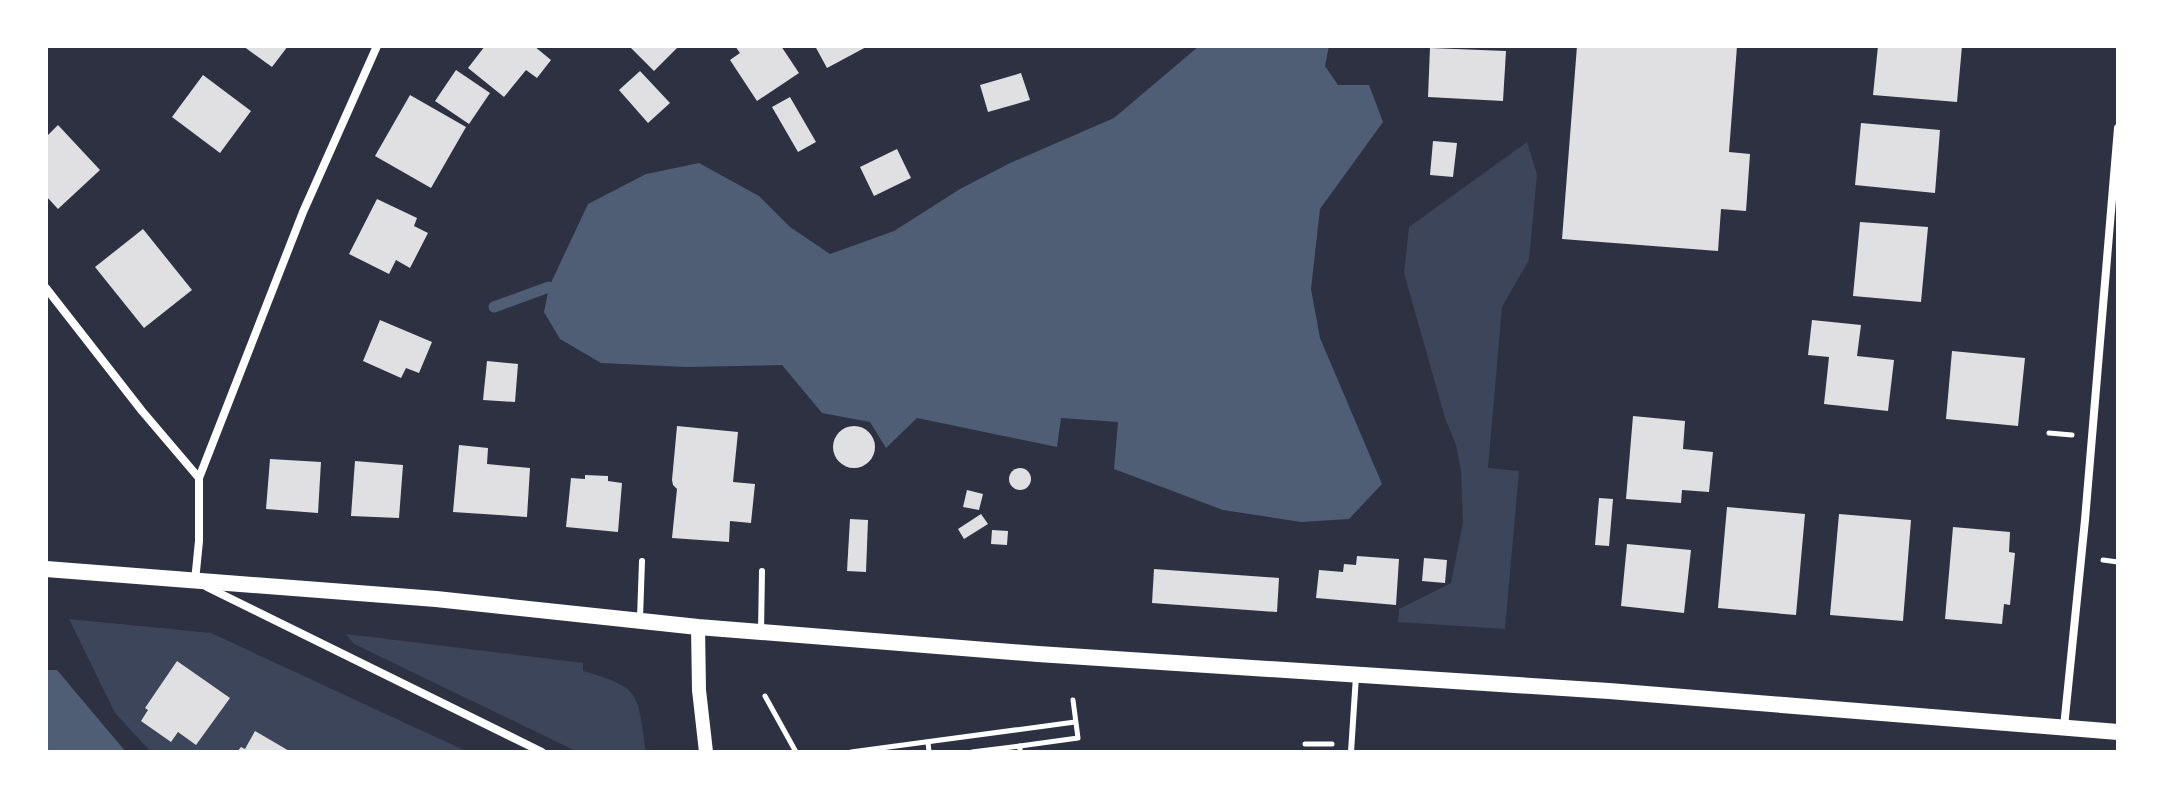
<svg xmlns="http://www.w3.org/2000/svg" width="2164" height="798" viewBox="0 0 2164 798" font-family="'Varela Round',sans-serif">
	<rect width="100%" height="100%" fill="#2d3142"/>
	<!-- green -->
	<g fill="#3c4559">
		<polygon points="1527,142 1537,174 1529,260 1502,307 1488,468 1519,471 1505,629 1398,622 1399,609 1451,583 1463,522 1461,472 1456,445 1445,418 1404,273 1409,227"/>
		<polygon points="69,619 211,633 468,752 151,752 115,713"/>
		<path d="M346 634 583 663V671C643 688 637 694 646 752H578L354 644Z"/>
	</g>
	<!-- water -->
	<g fill="#4f5d75">
		<polygon points="1199,46 1329,46 1325,66 1338,85 1369,85 1383,122 1320,209 1311,289 1320,338 1382,484 1349,519 1301,522 1223,510 1114,469 1118,422 1061,418 1057,447 917,418 886,448 870,422 822,413 782,365 686,367 601,363 560,339 544,312 549,287 588,204 646,174 699,163 759,196 790,227 830,254 894,231 960,189 1010,163 1114,118"/>
		<polygon points="46,670 57,670 126,752 46,752"/>
	</g>
	<g fill="none" stroke-linecap="round" stroke-linejoin="round">
		<!-- stream -->
		<polyline stroke="#4f5d75" stroke-width="11" points="494,307 549,287"/>
	</g>
	<!-- building -->
	<g fill="#e0e0e3">
		<polygon points="243,46 288,46 272,67"/>
		<polygon points="485,46 534,46 551,60 537,78 526,70 504,97 468,68"/>
		<polygon points="629,46 679,46 654,71"/>
		<polygon points="735,46 781,46 799,73 757,101 730,60 740,53"/>
		<polygon points="815,46 868,46 827,68"/>
		<polygon points="1577,46 1737,46 1729,152 1750,154 1746,211 1721,209 1718,251 1562,239"/>
		<polygon points="1878,46 1962,46 1957,102 1873,95"/>
		<polygon points="1430,48 1506,51 1503,101 1428,97"/>
		<polygon points="456,70 490,93 469,124 435,101"/>
		<polygon points="640,71 670,103 648,123 619,90"/>
		<polygon points="1021,73 1030,100 988,112 980,85"/>
		<polygon points="203,75 251,111 220,153 172,117"/>
		<polygon points="410,95 466,127 431,188 375,156"/>
		<polygon points="790,97 816,142 798,152 772,107"/>
		<polygon points="1861,123 1940,130 1935,193 1855,185"/>
		<polygon points="58,125 100,170 58,209 46,196 46,137"/>
		<polygon points="1433,141 1457,143 1453,177 1430,175"/>
		<polygon points="897,149 911,178 874,196 860,167"/>
		<polygon points="377,199 417,218 414,226 428,233 410,268 396,260 389,274 349,254"/>
		<polygon points="1860,222 1928,227 1921,302 1853,296"/>
		<polygon points="143,229 192,290 144,328 95,267"/>
		<polygon points="380,320 432,342 419,373 406,368 401,378 363,361"/>
		<polygon points="1812,320 1861,325 1857,356 1894,360 1888,411 1824,404 1829,357 1808,355"/>
		<polygon points="1952,351 2025,358 2018,426 1946,419"/>
		<polygon points="487,361 518,364 515,402 483,400"/>
		<polygon points="1633,416 1685,421 1683,449 1713,452 1709,492 1682,490 1681,503 1626,499"/>
		<circle cx="854" cy="447" r="21"/>
		<polygon points="677,426 738,432 733,482 755,484 751,523 730,521 729,542 672,538 677,489 673,485 672,480"/>
		<polygon points="459,445 488,448 487,464 530,468 527,517 453,512"/>
		<polygon points="270,459 321,462 318,513 266,509"/>
		<polygon points="355,461 403,465 399,518 351,516"/>
		<circle cx="1020" cy="479" r="11"/>
		<polygon points="585,475 608,476 608,481 622,483 618,532 566,527 571,478 585,479"/>
		<polygon points="967,490 983,494 979,510 963,507"/>
		<polygon points="1599,498 1613,499 1609,546 1595,545"/>
		<polygon points="1727,507 1805,514 1796,615 1718,608"/>
		<polygon points="981,514 988,524 964,539 958,529"/>
		<polygon points="1839,514 1911,520 1903,621 1830,615"/>
		<polygon points="850,519 868,520 866,572 847,571"/>
		<polygon points="1953,527 2010,532 2009,552 2015,553 2010,605 2004,604 2002,624 1945,619"/>
		<polygon points="992,530 1008,531 1007,545 991,544"/>
		<polygon points="1627,544 1691,550 1684,613 1621,606"/>
		<polygon points="1357,556 1399,559 1396,605 1316,598 1319,570 1343,572 1344,564 1356,565"/>
		<polygon points="1424,558 1447,560 1445,583 1422,581"/>
		<polygon points="1154,569 1279,578 1277,612 1152,603"/>
		<polygon points="177,661 230,698 196,745 178,732 171,742 141,721 148,710 145,708"/>
		<polygon points="255,731 291,752 237,752 241,747 245,749"/>
	</g>
	<g fill="none" stroke-linecap="round" stroke-linejoin="round">
		<!-- path -->
		<g stroke="#fff" stroke-width="5">
			<polyline points="2049,433 2072,435"/>
			<polyline points="2103,560 2118,562"/>
			<polyline points="765,696 796,752"/>
			<polyline points="928,742 929,752"/>
			<polyline points="1305,744 1332,744"/>
			<polyline points="1020,746 1078,738 1073,700"/>
			<polyline points="851,752 1075,722"/>
			<polyline points="972,752 1020,746 1020,752"/>
		</g>
		<!-- service -->
		<g stroke="#fff" stroke-width="6">
			<polyline points="640,618 642,561"/>
			<polyline points="761,632 762,571"/>
			<polyline points="1351,752 1356,676"/>
		</g>
		<!-- minor -->
		<g stroke="#fff" stroke-width="8">
			<polyline points="46,288 142,411 199,478 199,541 195,581"/>
			<polyline points="199,478 303,212 377,46"/>
			<polyline points="207,587 542,752"/>
			<polyline points="2064,727 2085,520 2118,128"/>
		</g>
		<!-- tertiary -->
		<polyline stroke="#fff" stroke-width="14" points="698,627 699,690 706,752"/>
		<!-- secondary -->
		<polyline stroke="#fff" stroke-width="16" points="46,569 436,599 698,627 1038,654 1609,691 2118,732"/>
	</g>
	<!-- border -->
	<rect width="2164" height="798" fill="none" stroke="#ffffff" stroke-width="96"/>
</svg>
